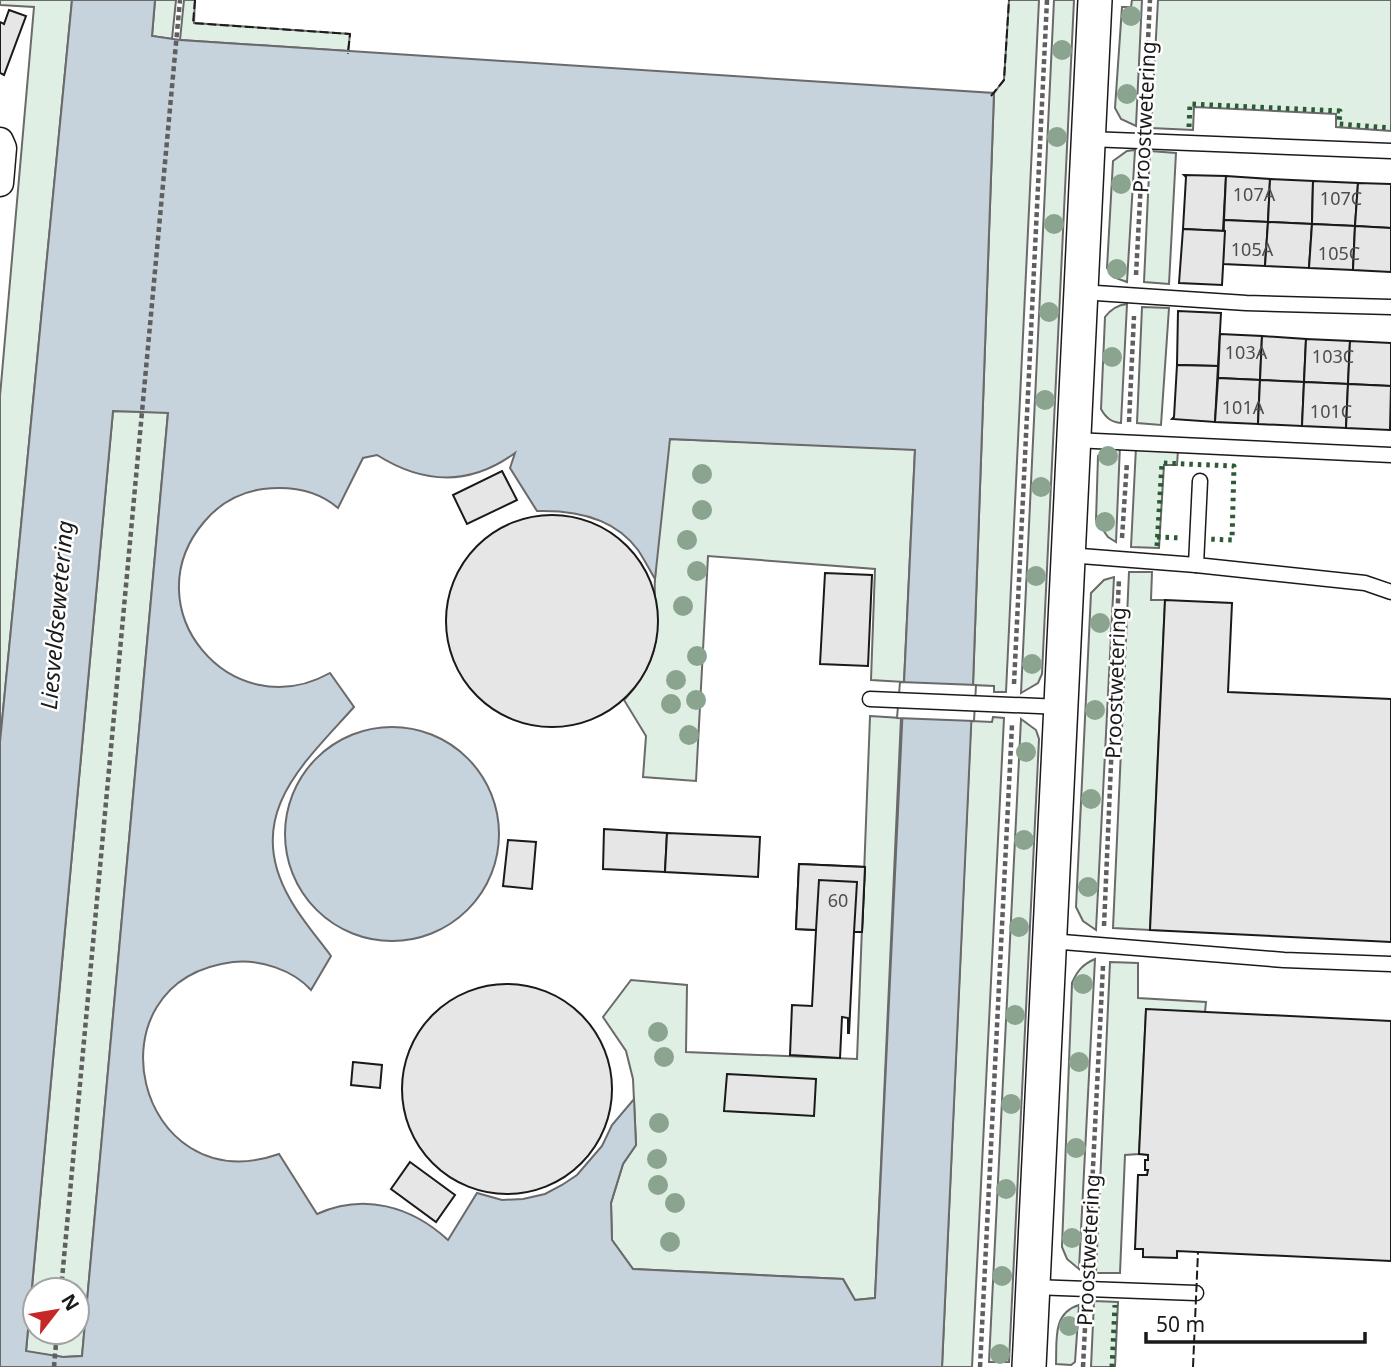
<svg xmlns="http://www.w3.org/2000/svg" width="1391" height="1367" viewBox="0 0 1391 1367" font-family="'Noto Sans',sans-serif">
	<rect width="100%" height="100%" fill="#fff"/>
	<!-- green -->
	<g fill="#e0efe3" stroke="#6a6a6a" stroke-width="2" fill-rule="evenodd">
		<polygon points="0,0 72,0 0,742 0,396 34,7 0,5"/>
		<polygon points="155,0 176,0 172,39 152,36"/>
		<polygon points="184,0 195,0 194,23 350,34 348,51 180,40"/>
		<polygon points="1009,0 1039,0 1006,692 994,692 994,686 973,685 994,93 1004,80"/>
		<polygon points="1054,0 1074,0 1042,674 1038,683 1021,693"/>
		<polygon points="1132,0 1142,0 1136,126 1121,119 1115,108 1122,7 1131,7"/>
		<polygon points="1158,0 1391,0 1391,131 1336,127 1336,114 1194,107 1193,130 1151,128"/>
		<polygon points="1135,150 1127,282 1113,277 1107,268 1113,161 1127,151"/>
		<polygon points="1150,151 1176,153 1169,284 1144,282"/>
		<path d="M1127 304 1121 423C1111 422 1106 418 1101 409L1105 317C1111 309 1117 305 1127 304Z"/>
		<polygon points="1142,307 1169,308 1161,425 1137,423"/>
		<path d="M113 411 168 412 82 1356 63 1357 26 1352ZM35 1290H77V1332H35Z"/>
		<path d="M669 439 915 449 904 682 871 680 875 569 708 556 696 781 643 777 646 736 624 700C638 685 649 669 654 649 661 625 653 604 655 579 657 532 664 485 669 439Z"/>
		<polygon points="1120,445 1116,542 1108,537 1096,520 1098,456 1106,449"/>
		<polygon points="1136,447 1178,450 1177,465 1164,465 1159,548 1131,547"/>
		<polygon points="1129,572 1152,572 1151,600 1165,600 1150,930 1113,928"/>
		<polygon points="1114,577 1096,930 1083,921 1076,907 1091,593 1104,580"/>
		<polygon points="870,716 901,718 875,1298 855,1300 843,1279 633,1269 612,1240 611,1203 623,1164 636,1145 633,1079 626,1051 603,1017 631,980 687,985 686,1052 857,1059"/>
		<polygon points="993,717 1004,718 972,1367 942,1367 971,721 992,722"/>
		<polygon points="1021,719 1036,730 1039,739 1009,1362 989,1362"/>
		<path d="M1095 959 1079 1269 1067 1259 1062 1247 1072 983C1077 971 1083 964 1095 959Z"/>
		<polygon points="1110,962 1138,963 1138,998 1206,1002 1205,1012 1146,1010 1139,1154 1125,1155 1120,1273 1096,1273"/>
		<polygon points="1094,1301 1118,1302 1115,1367 1091,1367"/>
		<path d="M1079 1305 1075 1362 1071 1365 1056 1364C1057 1341 1052 1313 1079 1305Z"/>
	</g>
	<!-- water -->
	<g fill="#c6d2dc" stroke="#6a6a6a" stroke-width="2" fill-rule="evenodd">
		<path d="M72 0H155L152 36 180 40 994 93 973 685 942 1367H0V742ZM113 411 168 413 82 1356 63 1357 26 1351ZM670 439 915 450 875 1298 855 1300 843 1279 633 1269 612 1240 611 1203 623 1164 636 1145 634 1099 612 1125 602 1146 577 1175 562 1185 545 1194 523 1199 502 1200 477 1193 448 1240C411 1206 364 1193 317 1214L279 1154C136 1204 83 981 233 962 260 959 293 970 311 990L331 956C317 937 301 919 290 899 242 816 303 764 354 707L330 673C231 728 131 608 204 522 219 504 240 492 263 489 289 486 317 490 338 508L363 458 377 455C423 484 470 486 515 453L510 468 537 511C574 510 614 517 638 550 644 559 649 569 655 579Z"/>
		<circle cx="392" cy="834" r="107"/>
	</g>
	<!-- pier -->
	<polygon fill="#fff" stroke="#6a6a6a" stroke-width="2" points="900,682 976,685 974,721 897,718"/>
	<!-- building -->
	<g fill="#e6e6e6" stroke="#1a1a1a" stroke-width="2">
		<polygon points="9,10 26,16 4,75 0,73 0,22 4,24"/>
		<polygon points="1184,175 1226,176 1223,231 1183,229 1186,177"/>
		<polygon points="1226,176 1270,179 1268,222 1224,220"/>
		<polygon points="1270,179 1313,181 1312,224 1268,222"/>
		<polygon points="1313,181 1358,183 1355,226 1312,224"/>
		<polygon points="1358,183 1391,184 1391,228 1355,226"/>
		<polygon points="1224,220 1268,222 1265,266 1223,264"/>
		<polygon points="1268,222 1312,224 1309,268 1265,266"/>
		<polygon points="1312,224 1355,226 1353,270 1309,268"/>
		<polygon points="1355,226 1391,228 1391,272 1353,270"/>
		<polygon points="1183,229 1225,231 1222,285 1179,283"/>
		<polygon points="1178,311 1221,313 1218,366 1177,365"/>
		<polygon points="1220,334 1262,336 1260,380 1218,378"/>
		<polygon points="1262,336 1306,339 1304,382 1260,380"/>
		<polygon points="1306,339 1350,341 1348,384 1304,382"/>
		<polygon points="1350,341 1391,343 1391,386 1348,384"/>
		<polygon points="1177,365 1218,366 1215,422 1172,419 1174,417"/>
		<polygon points="1218,378 1260,380 1258,424 1215,422"/>
		<polygon points="1260,380 1304,382 1302,426 1258,424"/>
		<polygon points="1304,382 1348,384 1346,428 1302,426"/>
		<polygon points="1348,384 1391,386 1390,430 1346,428"/>
		<polygon points="502,471 517,500 467,524 453,495"/>
		<circle cx="552" cy="621" r="106"/>
		<polygon points="825,573 872,575 868,666 820,664"/>
		<polygon points="1165,600 1232,603 1228,692 1391,699 1391,942 1150,930"/>
		<polygon points="604,829 667,833 665,872 603,869"/>
		<polygon points="667,833 760,837 758,877 665,872"/>
		<polygon points="508,840 536,842 532,889 503,886"/>
		<polygon points="799,864 865,867 862,932 854,932 849,1033 848,1033 848,1018 842,1017 840,1058 790,1055 792,1005 812,1006 816,930 796,929"/>
		<polygon points="799,864 865,867 862,932 854,932 857,882 819,880 816,930 796,929"/>
		<circle cx="507" cy="1089" r="105"/>
		<polygon points="1146,1009 1391,1021 1391,1261 1177,1251 1177,1258 1143,1257 1143,1249 1135,1249 1138,1175 1147,1175 1148,1170 1145,1170 1145,1160 1148,1160 1148,1155 1139,1154"/>
		<polygon points="353,1062 382,1065 380,1088 351,1085"/>
		<polygon points="727,1074 816,1079 814,1116 724,1111"/>
		<polygon points="410,1162 455,1195 436,1222 391,1189"/>
	</g>
	<g fill="none" stroke-linecap="round" stroke-linejoin="round">
		<!-- service casing -->
		<g stroke="#1a1a1a" stroke-width="17">
			<g id="service">
				<polyline points="1089,139 1391,151"/>
				<polyline points="1081,292 1246,303 1391,307"/>
				<polyline points="1074,440 1391,455"/>
				<polyline points="1068,555 1196,565 1365,583 1391,592"/>
				<polyline points="1196,565 1200,481"/>
				<polyline points="870,699 1061,707"/>
				<polyline points="1050,941 1284,960 1391,964"/>
				<polyline points="1033,1287 1196,1293"/>
			</g>
		</g>
		<!-- minor casing -->
		<g stroke="#1a1a1a" stroke-width="29">
			<polyline id="minor" points="0,141 3,148 0,183"/>
		</g>
		<!-- tertiary casing -->
		<g stroke="#1a1a1a" stroke-width="36">
			<polyline id="tertiary" points="1029,1367 1095,0"/>
		</g>
		<!-- path -->
		<g stroke="#5f5f5f" stroke-width="4.5" stroke-dasharray="5 3.5" stroke-linecap="butt">
			<polyline points="1144,122 1150,0"/>
			<polyline points="1136,275 1142,162"/>
			<polyline points="1129,422 1134,316"/>
			<polyline points="1122,538 1127,462"/>
			<polyline points="1014,684 1047,0"/>
			<polyline points="1104,926 1119,578"/>
			<polyline points="1088,1268 1103,966"/>
			<polyline points="61,1290 180,0"/>
			<polyline points="54,1367 57,1332"/>
			<polyline points="980,1367 1012,725"/>
			<polyline points="1083,1367 1086,1308"/>
		</g>
		<!-- service -->
		<use href="#service" stroke="#fff" stroke-width="14"/>
		<!-- minor -->
		<use href="#minor" stroke="#fff" stroke-width="26"/>
		<!-- tertiary -->
		<use href="#tertiary" stroke="#fff" stroke-width="33"/>
		<!-- hedge -->
		<g stroke="#2b5a34" stroke-width="5" stroke-dasharray="3.5 5" stroke-linecap="butt">
			<polyline points="1189,127 1190,104 1340,111 1339,124 1391,128"/>
			<polyline points="1157,537 1182,538"/>
			<polyline points="1157,546 1162,463 1234,466 1232,540 1208,539"/>
			<polyline points="1112,1367 1115,1305"/>
		</g>
		<!-- fence -->
		<g stroke="#1a1a1a" stroke-width="2" stroke-dasharray="9 3.5" stroke-linecap="butt">
			<polyline points="195,0 193,23 350,34 348,54"/>
			<polyline points="991,96 1004,80 1009,0"/>
			<polyline points="1193,1367 1198,1252"/>
		</g>
	</g>
	<!-- trees -->
	<g fill="#8aa48f">
		<circle cx="1131" cy="16" r="10"/>
		<circle cx="1062" cy="50" r="10"/>
		<circle cx="1127" cy="94" r="10"/>
		<circle cx="1057" cy="137" r="10"/>
		<circle cx="1121" cy="184" r="10"/>
		<circle cx="1054" cy="224" r="10"/>
		<circle cx="1117" cy="269" r="10"/>
		<circle cx="1049" cy="312" r="10"/>
		<circle cx="1112" cy="357" r="10"/>
		<circle cx="1045" cy="400" r="10"/>
		<circle cx="1108" cy="456" r="10"/>
		<circle cx="702" cy="474" r="10"/>
		<circle cx="1041" cy="487" r="10"/>
		<circle cx="702" cy="510" r="10"/>
		<circle cx="1105" cy="522" r="10"/>
		<circle cx="687" cy="540" r="10"/>
		<circle cx="697" cy="571" r="10"/>
		<circle cx="1036" cy="576" r="10"/>
		<circle cx="683" cy="606" r="10"/>
		<circle cx="1100" cy="623" r="10"/>
		<circle cx="697" cy="656" r="10"/>
		<circle cx="1032" cy="664" r="10"/>
		<circle cx="676" cy="680" r="10"/>
		<circle cx="696" cy="700" r="10"/>
		<circle cx="671" cy="704" r="10"/>
		<circle cx="1095" cy="710" r="10"/>
		<circle cx="689" cy="735" r="10"/>
		<circle cx="1026" cy="752" r="10"/>
		<circle cx="1091" cy="799" r="10"/>
		<circle cx="1024" cy="840" r="10"/>
		<circle cx="1088" cy="887" r="10"/>
		<circle cx="1019" cy="927" r="10"/>
		<circle cx="1083" cy="984" r="10"/>
		<circle cx="1015" cy="1015" r="10"/>
		<circle cx="658" cy="1032" r="10"/>
		<circle cx="664" cy="1057" r="10"/>
		<circle cx="1079" cy="1062" r="10"/>
		<circle cx="1011" cy="1104" r="10"/>
		<circle cx="659" cy="1123" r="10"/>
		<circle cx="1076" cy="1148" r="10"/>
		<circle cx="657" cy="1159" r="10"/>
		<circle cx="658" cy="1185" r="10"/>
		<circle cx="1006" cy="1189" r="10"/>
		<circle cx="675" cy="1203" r="10"/>
		<circle cx="1072" cy="1238" r="10"/>
		<circle cx="670" cy="1242" r="10"/>
		<circle cx="1002" cy="1276" r="10"/>
		<circle cx="1069" cy="1326" r="10"/>
		<circle cx="1000" cy="1354" r="10"/>
	</g>
	<g text-anchor="middle" dominant-baseline="central" stroke-width="5" stroke-linejoin="round" paint-order="stroke">
		<!-- number labels -->
		<g font-size="18" fill="#4d4d4d">
			<text x="1254" y="194">107A</text>
			<text x="1341" y="198">107C</text>
			<text x="1252" y="249">105A</text>
			<text x="1339" y="253">105C</text>
			<text x="1246" y="352">103A</text>
			<text x="1333" y="356">103C</text>
			<text x="1243" y="407">101A</text>
			<text x="1331" y="411">101C</text>
			<text x="838" y="900">60</text>
		</g>
		<!-- street labels -->
		<g font-size="21" fill="#1a1a1a" stroke="#fff">
			<text transform="translate(1144 117) rotate(-87)">Proostwetering</text>
			<text transform="translate(1115 683) rotate(-88)">Proostwetering</text>
			<text transform="translate(1088 1250) rotate(-87)">Proostwetering</text>
		</g>
		<!-- water labels -->
		<g font-size="23" font-style="italic" fill="#1a1a1a" stroke="#fff">
			<text transform="translate(56 615) rotate(-85)">Liesveldsewetering</text>
		</g>
	</g>
	<!-- north arrow -->
	<g transform="translate(56 1311) rotate(59)"><circle r="33" fill="#ffffff" stroke="#a3a3a3" stroke-width="2"/>
	<path d="M0-5L12 26L0 18L-12 26Z" fill="#c62828"/>
	<text y="-10" font-size="19" font-weight="bold" text-anchor="middle" fill="#1a1a1a">N</text>
	</g>
	<!-- scale -->
	<path d="M1146 1332v10h219v-10" fill="none" stroke="#1a1a1a" stroke-width="3.5"/>
	<text x="1156" y="1332" font-size="21" fill="#1a1a1a" stroke="#ffffff" stroke-width="5" paint-order="stroke">50 m</text>
</svg>
